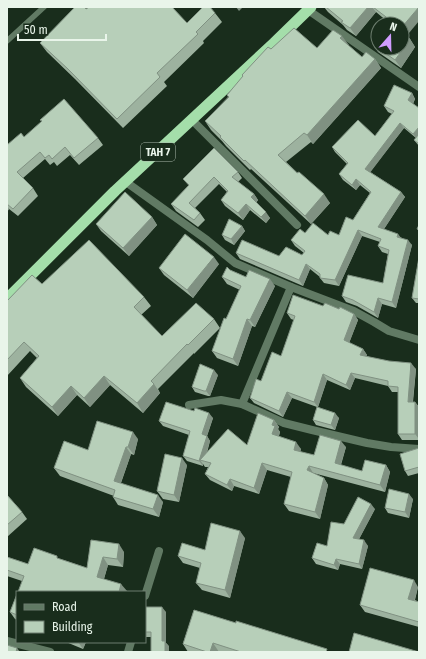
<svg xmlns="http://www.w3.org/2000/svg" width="426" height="659" viewBox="0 0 426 659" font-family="'Fira Sans Condensed',sans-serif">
	<rect width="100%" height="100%" fill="#192d1c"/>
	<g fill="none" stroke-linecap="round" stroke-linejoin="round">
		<!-- service -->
		<polyline stroke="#617a64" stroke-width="5.5" points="7,41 44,7"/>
		<!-- minor -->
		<g stroke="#617a64" stroke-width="8">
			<polyline points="308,10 419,87"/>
			<polyline points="192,120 297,225"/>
			<polyline points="126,182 207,240 235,263 291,287 354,311 374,322 389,331 419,340"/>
			<polyline points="242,404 291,287"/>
			<polyline points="189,405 221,400 242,404 284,423 312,430 367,443 391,447 419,449"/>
			<polyline points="145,596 159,551"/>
			<polyline points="128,652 131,642"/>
		</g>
		<!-- tertiary -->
		<polyline stroke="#617a64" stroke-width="8" points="7,641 50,652"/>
		<!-- trunk -->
		<polyline stroke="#a4deaa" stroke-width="11" points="7,299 115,191 274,43 311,7"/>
	</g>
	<!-- wall -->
	<g fill="#9db29f">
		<polygon points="324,7 419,7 407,37 410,39 415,47 401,68 378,52 373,44 388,22 376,12 356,36 347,30 343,25 328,12"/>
		<polygon points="215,13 222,22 203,41 204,43 164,82 167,86 123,128 75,79 47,52 40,43 187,23"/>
		<polygon points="348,45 362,57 375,59 381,68 313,144 311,142 286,162 330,203 311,224 251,169 250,170 226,146 222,141 211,130 205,121 228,97 227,95 271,49 317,48"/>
		<polygon points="412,93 415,99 413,104 419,108 419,146 414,140 416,138 404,128 370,172 401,192 405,197 384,229 402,238 412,245 396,308 382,304 378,318 357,306 346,302 342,296 383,283 388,254 382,252 378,246 380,242 362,236 339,286 324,283 320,278 320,277 310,269 303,286 240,259 236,253 279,256 302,255 304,253 295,246 291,240 305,233 328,235 339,235 353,220 370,193 360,185 356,190 343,180 339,174 347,164 335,152 332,147 375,136 392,114 388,112 384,106"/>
		<polygon points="24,137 98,138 103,145 79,165 70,155 57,166 54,162 50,165 45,159 23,178 33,188 38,196 18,216 9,209 7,212 7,145"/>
		<polygon points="238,172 242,178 238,182 254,194 258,200 256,203 270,218 266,223 250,210 243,220 225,206 221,200 227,192 219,184 195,208 200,213 205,220 198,227 176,211 171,204 189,186 183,179"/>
		<polygon points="152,217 157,225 129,256 101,231 96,224"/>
		<polygon points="242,226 245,231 234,245 225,240 222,235"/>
		<polygon points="419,257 419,303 416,303 412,298"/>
		<polygon points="219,264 193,298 164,275 159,268"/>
		<polygon points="230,270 246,277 275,286 255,327 252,326 238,366 217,358 212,351 226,319 240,290 227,284 222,277"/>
		<polygon points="42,284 144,297 151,306 141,315 162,336 214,319 220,328 194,354 194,353 158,389 160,393 143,413 110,385 90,407 77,395 58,416 26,387 20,378 37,358 30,351 7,376 7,301"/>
		<polygon points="323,306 354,314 358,320 349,343 363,349 367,355 366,356 416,369 413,402 415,402 419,407 419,440 402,440 398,434 398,392 392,392 388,386 355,378 350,390 327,380 318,407 339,418 335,430 316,425 313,420 317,407 292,398 283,417 254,403 250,398 281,356 294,320 291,319 287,313"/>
		<polygon points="218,375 210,396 208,396 195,392 192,387"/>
		<polygon points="194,411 213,418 207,436 210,441 207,453 247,445 274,420 279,427 278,429 280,432 279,436 301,449 300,452 314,455 346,447 341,465 362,471 386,465 390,472 385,492 313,473 324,478 328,485 320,519 289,511 284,504 291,477 267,470 259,494 234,486 232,491 210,480 205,474 208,467 205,467 203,464 203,466 187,461 183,456 189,435 163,426 159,421"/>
		<polygon points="138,439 134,455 131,454 121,483 163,502 159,517 118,505 113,497 114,496 60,476 54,468 88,450"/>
		<polygon points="419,448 419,473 408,476 405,471"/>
		<polygon points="187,465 179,502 163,499 157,491"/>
		<polygon points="7,495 22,512 27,519 7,537"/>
		<polygon points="413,499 409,518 388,513 385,508"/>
		<polygon points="375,509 359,539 368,546 362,569 340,564 338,570 316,564 312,558 327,546 344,524"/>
		<polygon points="245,538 230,598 202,590 196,583 200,568 183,563 178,556 205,550"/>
		<polygon points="91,540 124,552 123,567 108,565 104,579 127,591 22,581 7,576 7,557 28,564 60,559 87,568"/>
		<polygon points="418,587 415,600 419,602 419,627 365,612 360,605"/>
		<polygon points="17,594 17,620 15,619 10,612"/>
		<polygon points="145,607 166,612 166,643 169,646 151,637 146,637 145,636"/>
		<polygon points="194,610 329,652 188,652 183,644"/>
		<polygon points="66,642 86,642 83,649"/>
	</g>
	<!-- shaded-wall -->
	<g fill="#809182">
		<polygon points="236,7 243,7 239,11"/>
		<polygon points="368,7 372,7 376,12 356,36 350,28"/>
		<polygon points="419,7 419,21 404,39 402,36 402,27"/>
		<polygon points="342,36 349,45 347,47 340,38"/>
		<polygon points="410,39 415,47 401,68 395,60"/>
		<polygon points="375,59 381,68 313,144 307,135"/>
		<polygon points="412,93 415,99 412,105 408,100"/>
		<polygon points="400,123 404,128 369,174 365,169"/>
		<polygon points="419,127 419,137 417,139 413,134"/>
		<polygon points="356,179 360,185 356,190 352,185"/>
		<polygon points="401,192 405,197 382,232 378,227"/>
		<polygon points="254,194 258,200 255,204 251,197"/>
		<polygon points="324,194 330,203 311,224 305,216"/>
		<polygon points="246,204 250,210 243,220 238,213"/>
		<polygon points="7,206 9,209 7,212"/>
		<polygon points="266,212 270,218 266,223 261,217"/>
		<polygon points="152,217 157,225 129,256 123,248"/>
		<polygon points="242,226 245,231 234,245 231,239"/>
		<polygon points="358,230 362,236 339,286 335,280"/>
		<polygon points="398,234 402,239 397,237"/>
		<polygon points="408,240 412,245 396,308 392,302"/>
		<polygon points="214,257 219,264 193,298 187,290"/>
		<polygon points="306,264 310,269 303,286 299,280"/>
		<polygon points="270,279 275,286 255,327 250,320"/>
		<polygon points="378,298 382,304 378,318 374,312"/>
		<polygon points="354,314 358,320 348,346 344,340"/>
		<polygon points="247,319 252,326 238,366 233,359"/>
		<polygon points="363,349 367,355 364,361 360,355"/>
		<polygon points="411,363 416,369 412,408 408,402"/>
		<polygon points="214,370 218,375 210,396 206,391"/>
		<polygon points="351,373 355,378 350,390 346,385"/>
		<polygon points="323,374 327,380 318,407 314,402"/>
		<polygon points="104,376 110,385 90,407 84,398"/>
		<polygon points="154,384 160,393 143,413 137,403"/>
		<polygon points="71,386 77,395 58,416 52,407"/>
		<polygon points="287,392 292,398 283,417 279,411"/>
		<polygon points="415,402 419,407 419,439 415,434"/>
		<polygon points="209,413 213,418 207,436 210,441 204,461 200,460 203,464 203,466 199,461 202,434"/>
		<polygon points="335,413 339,418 335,430 331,425"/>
		<polygon points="274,420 279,427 278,429 280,432 277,441 272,434 272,425"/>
		<polygon points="133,432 138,439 134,455 128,447"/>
		<polygon points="341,441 346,447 339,470 335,463"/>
		<polygon points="296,442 301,449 299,457 294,450"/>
		<polygon points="126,447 131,454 119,488 114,481"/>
		<polygon points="182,458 187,465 179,502 174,495"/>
		<polygon points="262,463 267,470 259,494 254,488"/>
		<polygon points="386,465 390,472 385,492 380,485"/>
		<polygon points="309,466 313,473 307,470"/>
		<polygon points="324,478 328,485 320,519 315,512"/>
		<polygon points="230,479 234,486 232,491 227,485"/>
		<polygon points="409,494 413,499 409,518 405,512"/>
		<polygon points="158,495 163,502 159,517 153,509"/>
		<polygon points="371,504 375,509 357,543 353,538"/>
		<polygon points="240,531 245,538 230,598 225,590"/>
		<polygon points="364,540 368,546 362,569 359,564"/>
		<polygon points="119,544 124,552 123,567 117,559"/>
		<polygon points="103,557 108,565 102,585 97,577"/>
		<polygon points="336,559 340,564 338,570 334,565"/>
		<polygon points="414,580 418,587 413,606 408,599"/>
		<polygon points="121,584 127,591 126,592 119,592"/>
		<polygon points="162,607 166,612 166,643 169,646 169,652 165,652 162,641"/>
		<polygon points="78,642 86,642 83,649"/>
		<polygon points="213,643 219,652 210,652"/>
		<polygon points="17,648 20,652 16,652"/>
	</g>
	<!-- building -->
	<g fill="#b7cfb9" stroke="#809182">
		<polygon points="75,7 84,7 86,9 89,7 172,7 187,23 203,7 210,7 215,13 196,32 198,34 157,73 160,77 117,119 68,69 40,43"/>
		<polygon points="326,7 368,7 350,28 341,22 343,21"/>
		<polygon points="373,7 419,7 402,27 402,24 387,24 390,20"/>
		<polygon points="294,28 317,48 333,30 342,36 340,38 362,57 366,52 375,59 307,135 304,133 278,155 297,173 299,172 324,194 305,216 245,160 244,161 220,137 221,136 205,121 229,97 227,95 243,76 242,75 268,47 271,49"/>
		<polygon points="402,34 410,39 395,60 378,48 402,48"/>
		<polygon points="378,37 378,48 373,44"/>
		<polygon points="394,85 412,93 408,100 419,108 419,127 413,134 400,123 365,169 401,192 378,227 398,234 397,237 408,240 392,302 378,298 374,312 353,300 342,296 348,275 383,283 389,250 378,246 381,239 358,230 335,280 320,278 320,274 306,264 299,280 236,253 242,240 279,256 286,247 302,255 305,251 291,240 300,229 305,233 313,223 328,235 330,231 339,235 346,217 353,220 371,192 356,179 352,185 339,174 348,163 332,147 358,120 375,136 394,111 384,106"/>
		<polygon points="64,99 98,138 74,158 65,147 52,159 49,155 45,158 40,152 17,172 33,188 13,209 7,204 7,145 21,133 24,137 42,121 40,120"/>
		<polygon points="419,134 419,144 414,140"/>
		<polygon points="214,148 238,172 232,177 254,194 251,197 266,212 261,217 246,204 238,213 221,200 228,191 214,177 189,203 200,213 194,220 171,204 189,185 183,179"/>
		<polygon points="125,192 152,217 123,248 96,224"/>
		<polygon points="229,219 242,226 231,239 222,235"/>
		<polygon points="419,225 419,230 417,229"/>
		<polygon points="185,234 214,257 187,290 159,268"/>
		<polygon points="89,240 144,297 134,307 162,336 196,303 214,319 188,345 187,344 151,381 154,384 137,403 104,376 84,398 71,386 52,407 20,378 39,356 24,342 7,360 7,301 32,275 42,284"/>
		<polygon points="419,257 419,299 412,298"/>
		<polygon points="227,267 230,270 246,277 249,270 270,279 250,320 247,319 233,359 212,351 224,318 226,319 241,286 222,277"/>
		<polygon points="293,295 323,306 325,303 339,309 340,307 354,314 344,340 363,349 360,355 389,361 411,363 408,402 415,402 415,434 398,434 398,387 388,386 388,381 351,373 346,385 323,374 314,402 287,392 279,411 250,398 256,379 261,381 272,352 281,356 295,316 287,313"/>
		<polygon points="200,364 214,370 206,391 204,391 192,387"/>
		<polygon points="166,402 194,411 195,408 209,413 202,434 207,436 199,461 183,456 190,431 159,421"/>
		<polygon points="317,407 335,413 331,425 313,420"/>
		<polygon points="258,413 274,420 272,425 275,426 272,434 296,442 294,450 314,455 320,435 341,441 335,463 362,471 365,460 386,465 380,485 309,466 307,470 324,478 315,512 284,504 292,472 262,463 254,488 230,479 227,485 205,474 211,463 200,460 228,429 247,445"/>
		<polygon points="97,421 133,432 128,447 126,447 114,481 158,495 153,509 113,497 115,490 54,468 64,441 88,450"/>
		<polygon points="419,448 419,467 405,471 400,454"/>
		<polygon points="165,454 182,458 174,495 157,491"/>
		<polygon points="389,489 409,494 405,512 385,508"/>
		<polygon points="7,495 22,512 7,525"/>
		<polygon points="358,497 371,504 353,538 364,540 359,564 336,559 334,565 312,558 317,543 327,546 331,522 344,524"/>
		<polygon points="211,523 240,531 225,590 196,583 201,563 178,556 182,543 205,550"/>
		<polygon points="91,540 119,544 117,559 103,557 97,577 121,584 119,592 18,592 24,576 7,570 7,557 28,564 34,548 57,556 57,558 87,568"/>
		<polygon points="370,568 414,580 408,599 419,602 419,622 360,605"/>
		<polygon points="17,594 17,615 10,612"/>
		<polygon points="145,607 162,607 162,641 165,641 165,652 151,652 151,632 145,632"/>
		<polygon points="194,610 236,623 236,621 327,649 326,652 241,652 213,643 210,652 207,652 183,644"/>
		<polygon points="354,633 419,652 349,652"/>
		<polygon points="7,645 17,648 16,652 7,652"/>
	</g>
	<g text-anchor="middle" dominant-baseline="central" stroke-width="4" stroke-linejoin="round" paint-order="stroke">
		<!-- shield labels -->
		<rect fill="#192d1c" stroke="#abb9ac" stroke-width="1" x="141" y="143" width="34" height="18" rx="3"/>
		<g font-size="11" font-weight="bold" fill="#e9f5ea">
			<text x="158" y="152">TAH 7</text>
		</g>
	</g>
	<!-- border -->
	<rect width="426" height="659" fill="none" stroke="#e9f5ea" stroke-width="16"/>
	<!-- legend -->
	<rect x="16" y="591" width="130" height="52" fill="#192d1c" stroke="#6c7d6e"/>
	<rect x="24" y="604" width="20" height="6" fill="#617a64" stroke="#6c7d6e"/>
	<text x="52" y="611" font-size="12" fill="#e9f5ea">Road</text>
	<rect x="24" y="621" width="20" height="12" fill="#b7cfb9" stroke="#6c7d6e"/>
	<text x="52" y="631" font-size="12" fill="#e9f5ea">Building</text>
	<!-- north arrow -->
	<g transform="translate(390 36) rotate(20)"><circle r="19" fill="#192d1c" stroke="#6c7d6e"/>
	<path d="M0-3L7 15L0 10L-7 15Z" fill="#d09dff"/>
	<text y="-6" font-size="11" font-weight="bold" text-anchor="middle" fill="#e9f5ea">N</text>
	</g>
	<!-- scale -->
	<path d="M18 34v6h88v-6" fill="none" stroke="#e9f5ea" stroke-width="2"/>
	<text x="24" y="34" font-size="12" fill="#e9f5ea" stroke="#192d1c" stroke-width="3" paint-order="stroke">50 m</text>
</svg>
